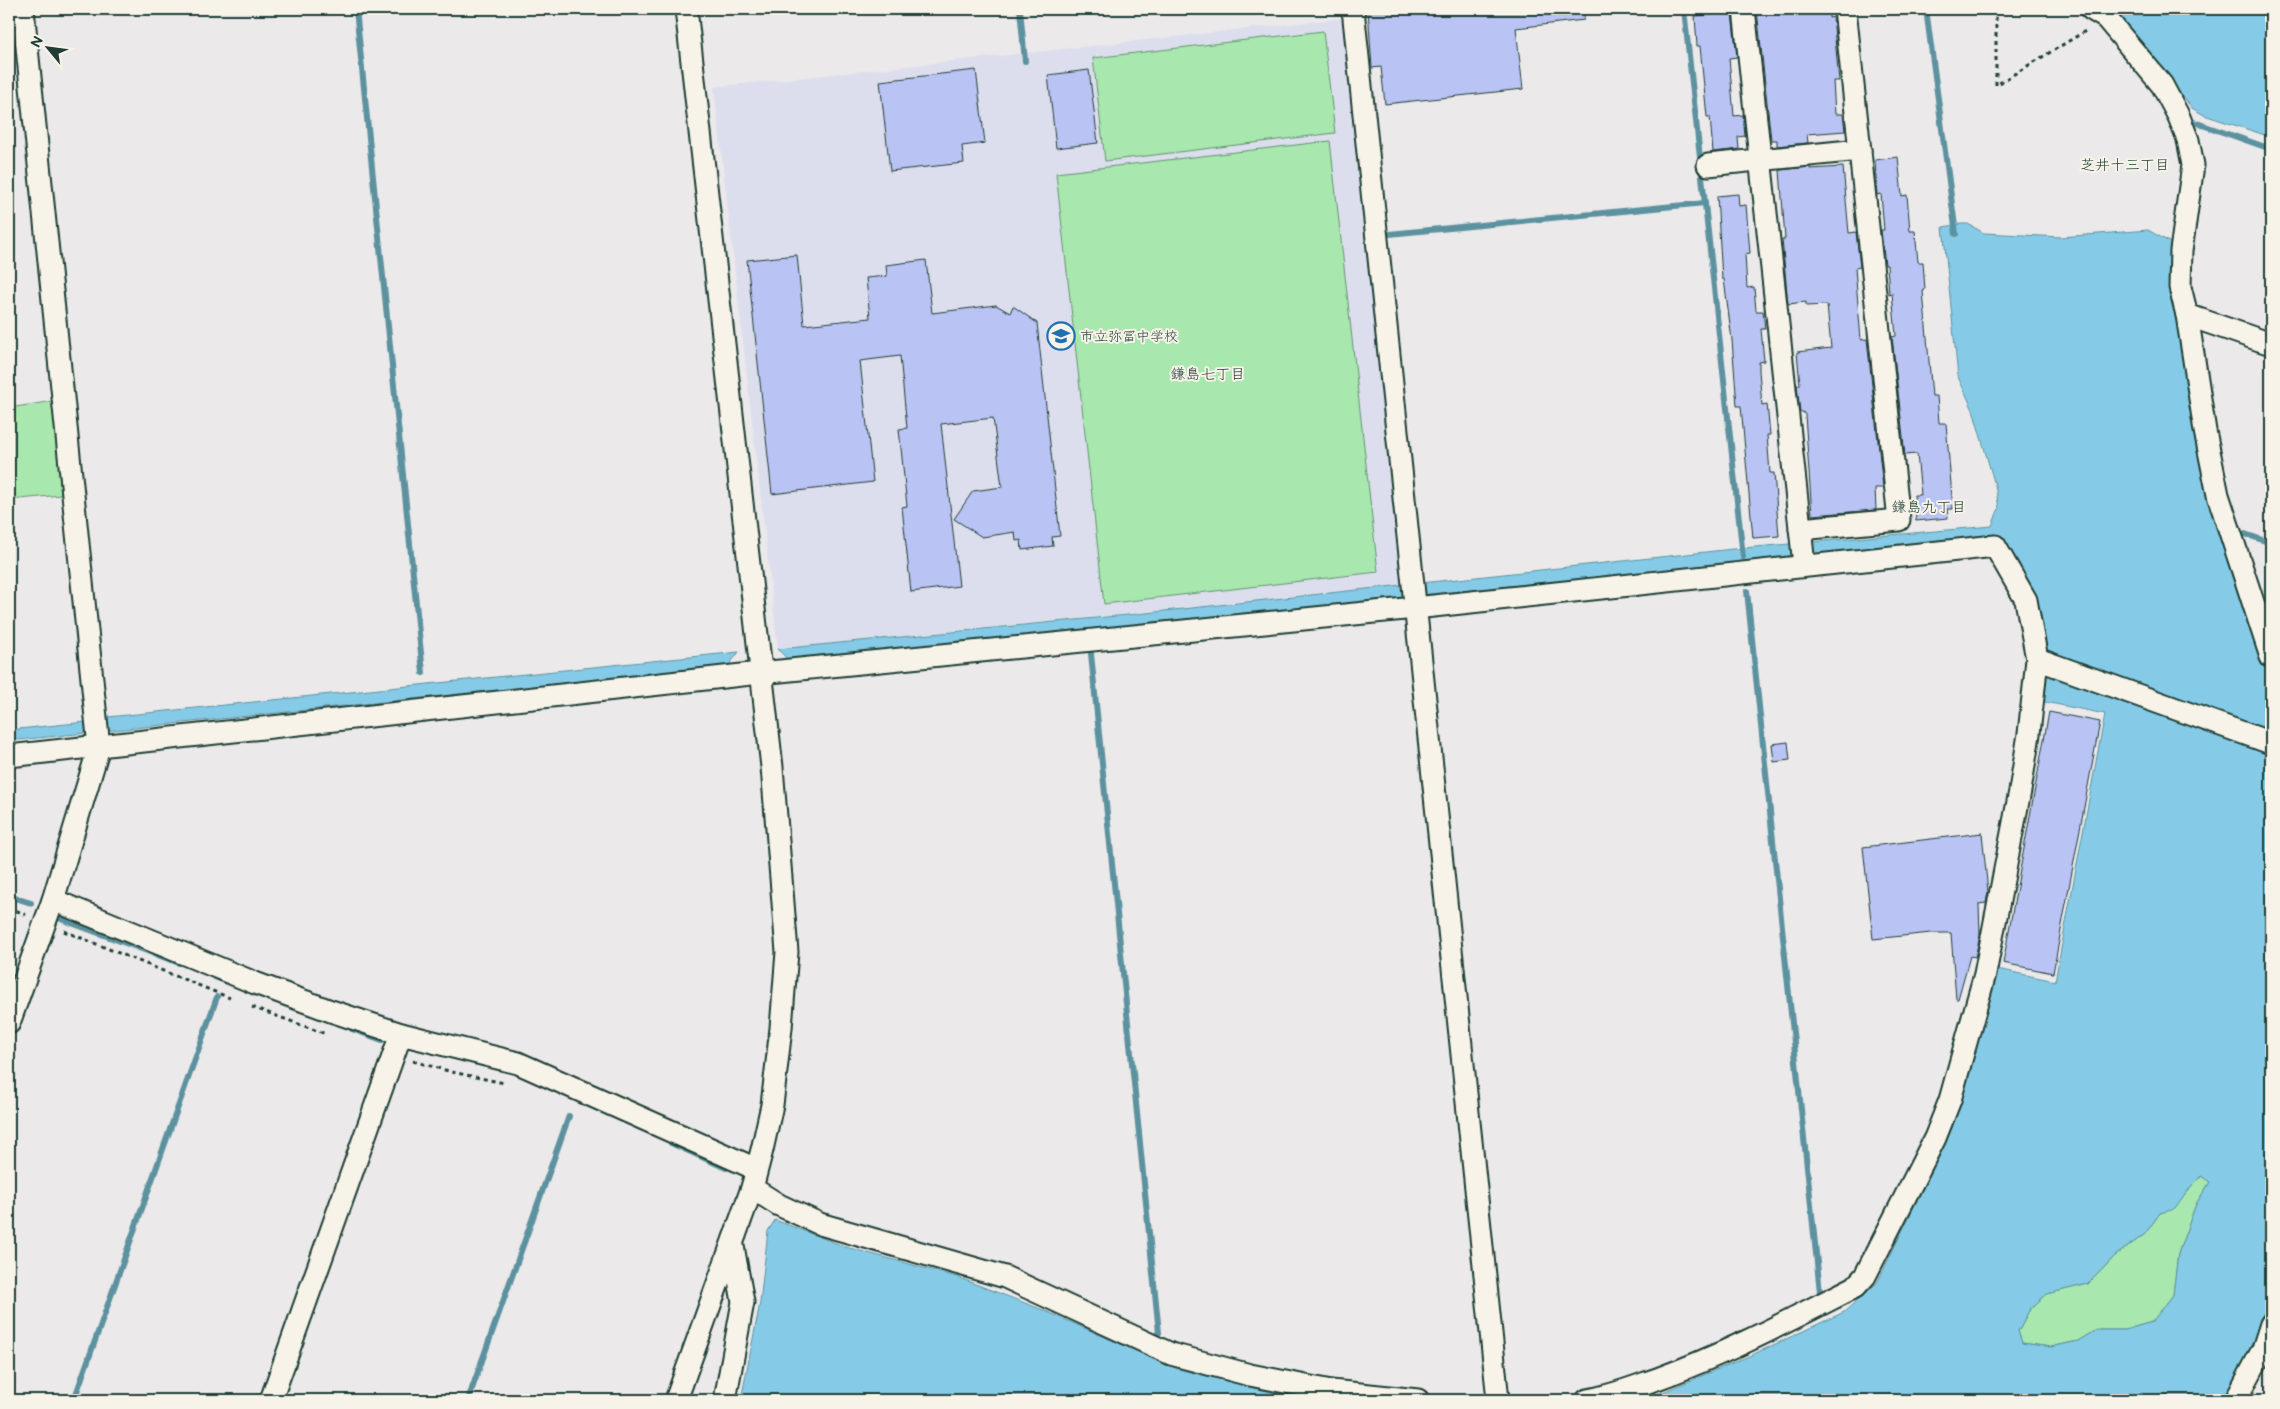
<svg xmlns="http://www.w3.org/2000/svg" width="2280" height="1409" viewBox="0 0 2280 1409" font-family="'Balsamiq Sans','Klee One',sans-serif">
	<rect width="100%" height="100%" fill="#ebe9ea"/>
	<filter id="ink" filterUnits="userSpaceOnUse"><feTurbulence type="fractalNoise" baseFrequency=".02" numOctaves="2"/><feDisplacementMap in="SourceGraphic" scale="10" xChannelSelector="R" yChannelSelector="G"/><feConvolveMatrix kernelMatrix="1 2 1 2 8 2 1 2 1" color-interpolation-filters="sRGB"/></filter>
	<g filter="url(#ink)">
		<!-- built -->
		<polygon fill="#dcdeed" points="1346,18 1405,586 778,649 714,87"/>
		<!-- green -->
		<g fill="#a8e7ae" stroke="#649271">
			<polygon points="1323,31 1335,133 1105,161 1093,58"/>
			<polygon points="1330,141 1378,572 1104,604 1056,173"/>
			<polygon points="53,401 61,495 9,500 9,408"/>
			<polygon points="2202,1176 2210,1182 2196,1204 2178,1254 2173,1295 2152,1322 2124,1330 2096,1330 2078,1341 2051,1347 2022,1343 2018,1331 2030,1309 2047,1294 2088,1284 2115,1256 2145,1234 2160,1213 2175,1208 2192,1185"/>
		</g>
		<!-- water -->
		<g fill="#85cbe7" stroke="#5c929f" fill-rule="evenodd">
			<polygon points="2113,9 2271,9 2271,137 2204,115 2192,108"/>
			<path d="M1960 224H1968L1984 233 2061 237 2148 230 2178 247 2213 498 2271 670V1294C2259 1330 2245 1370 2220 1400H1644L1754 1354 1844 1312 1877 1283 1952 1128 1997 969 2055 981 2105 714 2040 701 2046 641 2040 615 2019 563 1997 537 1421 595 1400 601 872 655 787 659 778 649 1137 614 1733 549 1992 526 1999 508 1995 485 1973 410 1958 377 1943 227ZM2201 1176 2210 1182 2196 1204 2178 1254 2173 1295 2152 1322 2124 1330H2096L2078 1341 2051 1347 2022 1343 2018 1331 2030 1309 2047 1294 2088 1284 2115 1256 2145 1234 2160 1213 2175 1209 2192 1185Z"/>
			<polygon points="739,652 728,666 9,741 9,730 86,722 108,717"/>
			<polygon points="775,1220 846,1247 957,1277 1043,1310 1178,1369 1303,1400 741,1400 760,1303 768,1231"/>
		</g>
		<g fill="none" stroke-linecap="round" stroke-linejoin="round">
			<!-- stream -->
			<g stroke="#5c929f" stroke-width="6">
				<polyline points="356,9 423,673"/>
				<polyline points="1020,9 1025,61"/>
				<polyline points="1684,9 1743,557"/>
				<polyline points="1926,9 1956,234"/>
				<polyline points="2194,122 2271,149"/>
				<polyline points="1389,234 1705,203"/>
				<polyline points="2245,534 2271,543"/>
				<polyline points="1747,591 1820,1292"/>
				<polyline points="1091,654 1159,1333 1154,1336"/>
				<polyline points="9,896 31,903"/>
				<polyline points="61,919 179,963"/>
				<polyline points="352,1029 382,1040"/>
				<polyline points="671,1143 726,1168"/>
				<polyline points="74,1400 217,997"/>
				<polyline points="468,1400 569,1116"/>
			</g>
		</g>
		<!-- building -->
		<g fill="#b9c3f4" stroke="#1f3d34">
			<polygon points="1368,9 1584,9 1584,20 1516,28 1523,89 1385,104 1381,67 1372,68"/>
			<polygon points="1759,9 1829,9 1829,18 1833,17 1839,81 1833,81 1835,114 1843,114 1845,131 1807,134 1808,143 1777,146 1777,140 1771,140 1757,10"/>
			<polygon points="1732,13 1737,57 1729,58 1734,116 1743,115 1745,136 1738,137 1739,149 1713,152 1710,117 1707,117 1700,46 1697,46 1695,16"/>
			<polygon points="976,70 985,143 962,146 964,163 890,171 880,81"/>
			<polygon points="1089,70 1098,143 1056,148 1048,75"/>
			<polygon points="1898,157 1902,196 1907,195 1910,231 1915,231 1918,262 1923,262 1925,290 1923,291 1932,396 1937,396 1939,423 1946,423 1953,509 1947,509 1948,518 1916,521 1914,495 1921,495 1917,454 1905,455 1892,337 1896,336 1892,293 1889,294 1887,265 1885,265 1881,230 1884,230 1881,194 1877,195 1875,160"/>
			<polygon points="1810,167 1810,169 1843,167 1849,233 1856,232 1860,267 1855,268 1861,340 1867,339 1883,488 1875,488 1876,510 1812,515 1805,415 1803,412 1800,412 1797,385 1800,385 1797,352 1831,348 1827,305 1806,306 1806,302 1788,304 1782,239 1785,239 1780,170"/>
			<polygon points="1738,194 1739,206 1746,205 1750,253 1745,254 1747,288 1754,287 1756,311 1763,311 1765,329 1761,329 1764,361 1759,362 1759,371 1762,405 1767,404 1770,435 1767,435 1770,473 1774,473 1779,536 1753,538 1741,406 1737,406 1732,340 1724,279 1722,279 1717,196"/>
			<polygon points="797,255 804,325 870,318 866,278 887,276 886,265 926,260 932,313 996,305 1010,313 1013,306 1037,323 1060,536 1052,537 1053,546 1022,550 1021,540 1016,541 1015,532 982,537 954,519 973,491 1002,487 993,418 941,424 959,586 911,592 902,507 907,506 899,429 907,428 900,356 860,361 873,482 772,494 747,260"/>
			<polygon points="2049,712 2100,722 2053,973 2003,963"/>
			<polygon points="1788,742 1790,760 1774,762 1772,744"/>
			<polygon points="1982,833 1988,892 1986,903 1979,904 1980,936 1975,957 1970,956 1958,999 1956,999 1951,933 1931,933 1873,939 1863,847"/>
		</g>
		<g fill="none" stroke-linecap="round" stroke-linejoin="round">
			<!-- minor casing -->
			<g stroke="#1f3d34" stroke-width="25">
				<g id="minor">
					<polyline points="1353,9 1498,1400"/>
					<polyline points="1744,9 1804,565"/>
					<polyline points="2091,9 2106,18 2162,85 2179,117 2188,140 2193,165 2181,251 2180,287 2187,315 2205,431 2218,495 2271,657"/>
					<polyline points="1708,165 1860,150"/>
					<polyline points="2187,315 2271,344"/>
					<polyline points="1800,529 1899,520 1845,9"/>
					<polyline points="2037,659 2271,743"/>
					<path d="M9 756 760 673 1415 608 1995 546 2026 600 2037 659 2029 734 2020 791 1985 974 1950 1100 1935 1138 1865 1276 1855 1287C1790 1320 1726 1354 1657 1379 1634 1387 1612 1396 1587 1400"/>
					<polyline points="53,900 255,983 331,1011 401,1034 518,1063 756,1169"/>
					<polyline points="9,1023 53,900 99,747 23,9"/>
					<polyline points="752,1188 779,1205 820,1224 1005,1277 1171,1354 1250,1375 1331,1391 1418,1400"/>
					<polyline points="271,1400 401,1034"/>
					<polyline points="676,1400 752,1188 762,1150 772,1105 781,1028 787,952 772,767 686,9"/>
					<polyline points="725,1400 743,1302 733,1246"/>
					<polyline points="2236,1400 2263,1349 2271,1324"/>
				</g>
			</g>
			<!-- path -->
			<g stroke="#1f3d34" stroke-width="3" stroke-dasharray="4 4" stroke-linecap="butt">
				<polyline points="1996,9 1996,85 2087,30"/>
				<polyline points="9,907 26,915"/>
				<polyline points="64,931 230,998"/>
				<polyline points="252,1007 326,1034"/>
				<polyline points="413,1061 452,1072 504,1083"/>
			</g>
			<!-- minor -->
			<use href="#minor" stroke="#f7f3e8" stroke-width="21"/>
		</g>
	</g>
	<!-- icons -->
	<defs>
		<g id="school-ring" transform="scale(1.4375)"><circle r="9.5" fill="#f7f3e8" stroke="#1f6fb2" stroke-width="1.5"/><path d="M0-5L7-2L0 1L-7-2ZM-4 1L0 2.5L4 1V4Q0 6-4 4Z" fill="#1f6fb2"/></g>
	</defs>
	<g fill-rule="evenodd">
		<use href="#school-ring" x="1061" y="336"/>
	</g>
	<g text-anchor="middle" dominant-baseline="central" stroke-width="4" stroke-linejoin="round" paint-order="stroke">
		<!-- poi labels -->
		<g font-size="14" fill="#1f3d34" stroke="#f7f3e8" text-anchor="start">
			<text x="1080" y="336">市立弥冨中学校</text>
		</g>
		<!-- neighbourhood labels -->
		<g font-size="15" fill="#1f3d34" stroke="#f7f3e8">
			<text x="2125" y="165">芝井十三丁目</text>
			<text x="1208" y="374">鎌島七丁目</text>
			<text x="1929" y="507">鎌島九丁目</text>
		</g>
	</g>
	<!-- margin -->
	<rect width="2280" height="1409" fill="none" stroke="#f7f3e8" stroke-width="30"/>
	<rect x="15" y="15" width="2250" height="1379" fill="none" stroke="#1f3d34" stroke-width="2" filter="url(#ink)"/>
	<!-- north arrow -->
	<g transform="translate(48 48) rotate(299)" stroke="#f7f3e8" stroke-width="4" paint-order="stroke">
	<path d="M0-4L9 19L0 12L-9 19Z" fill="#1f3d34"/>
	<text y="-8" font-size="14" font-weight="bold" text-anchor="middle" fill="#1f3d34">N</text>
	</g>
</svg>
